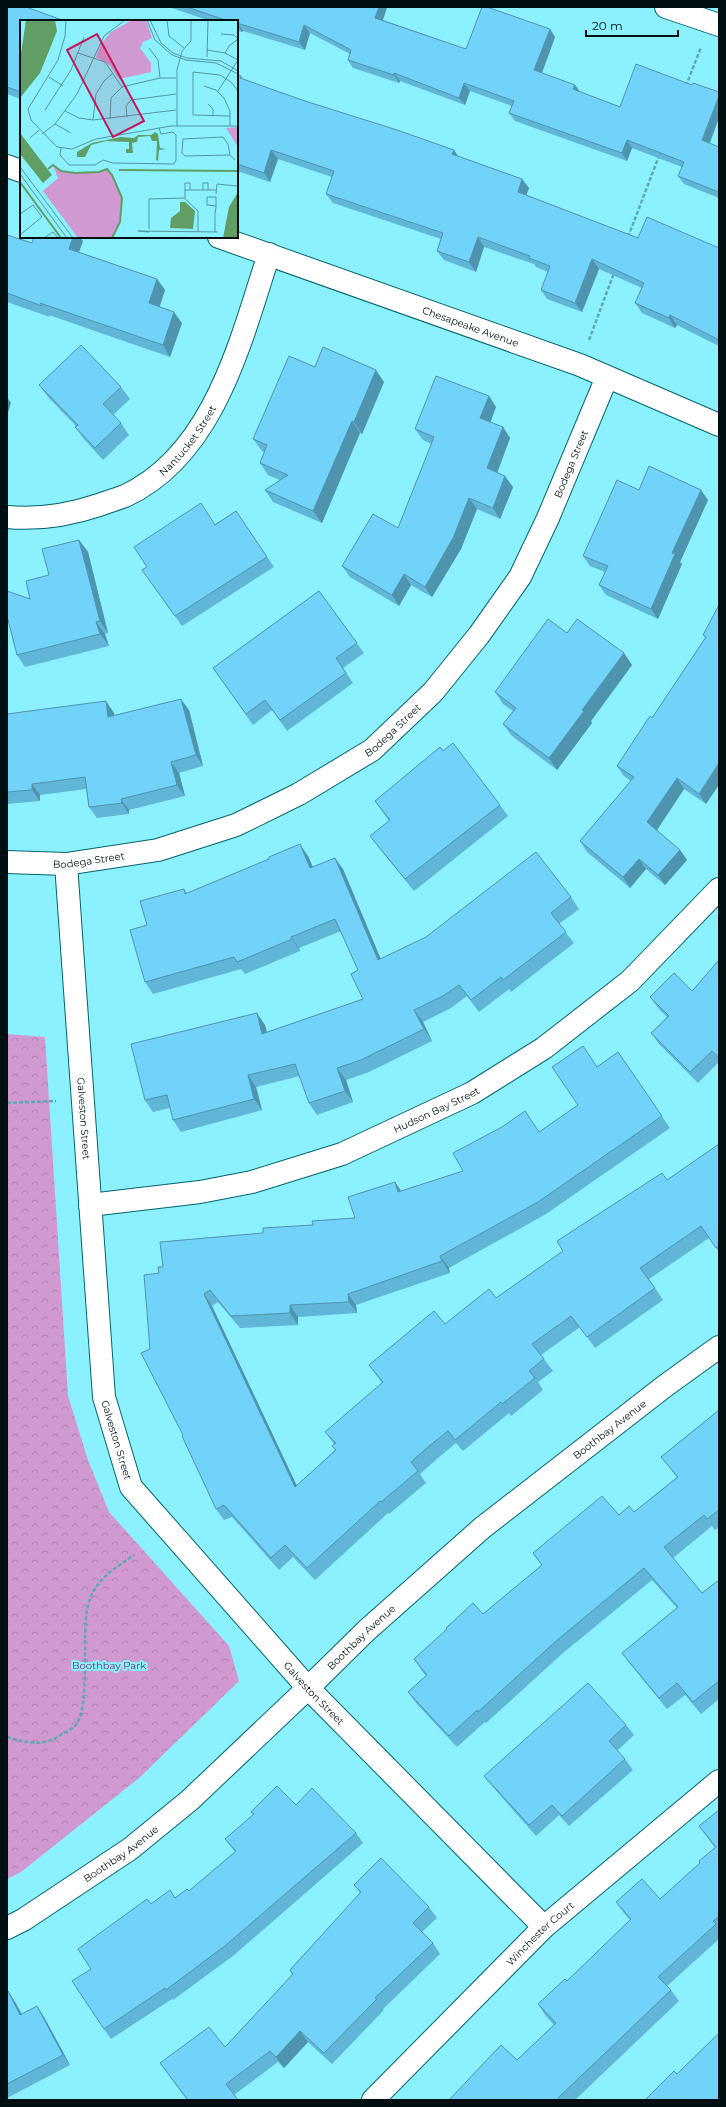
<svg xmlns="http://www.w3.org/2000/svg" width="726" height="2107" viewBox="0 0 726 2107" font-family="Montserrat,sans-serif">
	<defs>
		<pattern id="forest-crowns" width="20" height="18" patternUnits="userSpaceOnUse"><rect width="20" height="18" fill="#d099d1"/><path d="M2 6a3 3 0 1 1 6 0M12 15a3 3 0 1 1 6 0" fill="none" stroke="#b183b2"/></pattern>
	</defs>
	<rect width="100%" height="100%" fill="#8bf1fe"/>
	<!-- forest -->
	<polygon fill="url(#forest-crowns)" points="7,1034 45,1037 68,1396 88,1460 109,1512 229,1646 239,1681 139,1778 21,1872 7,1879"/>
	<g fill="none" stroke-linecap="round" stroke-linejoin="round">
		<!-- minor casing -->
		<g stroke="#03646d" stroke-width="24">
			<g id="minor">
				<polyline points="666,7 719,25"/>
				<polyline points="7,166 21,171"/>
				<path id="s1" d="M219 237 580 365 719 425"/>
				<path id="s2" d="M7 517C39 520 69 515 99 505 107 502 117 499 125 496 215 454 241 339 269 254"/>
				<path id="s3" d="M7 862 66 864 158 850 236 825 299 794 372 750 433 692 479 635 520 577 548 518 607 377"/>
				<path id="s4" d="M66 864 104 1397 131 1487 308 1688 544 1927"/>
				<path id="s5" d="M90 1205 200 1192 252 1182 342 1154 472 1093 544 1048 630 981 719 889"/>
				<path id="s6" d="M7 1928 23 1920 130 1849 190 1800 308 1688 367 1630 482 1528 665 1386 719 1347"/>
				<path id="s7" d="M373 2100 544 1927 719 1781"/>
			</g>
		</g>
		<!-- path -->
		<g stroke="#5fa9b3" stroke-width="2.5" stroke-dasharray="4 2" stroke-linecap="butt">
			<polyline points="686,86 701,47"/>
			<polyline points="628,237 659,156"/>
			<polyline points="589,340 614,273"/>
			<polyline points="7,1103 56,1101"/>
			<path d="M7 1737C27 1743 44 1747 62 1734 66 1732 72 1729 75 1726 91 1709 81 1633 88 1605 95 1579 114 1569 134 1555"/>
		</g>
		<!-- minor -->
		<use href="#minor" stroke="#fff" stroke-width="22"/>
	</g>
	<!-- wall -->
	<g fill="#61b5d6">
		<polygon points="7,7 21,21 21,99 7,94"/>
		<polygon points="169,7 387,7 383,20 466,49 550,29 555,37 542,73 575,85 580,92 719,147 719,198 684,184 678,176 682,167 632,148 627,161 515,121 509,113 512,106 470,91 465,105 400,81 399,83 353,68 348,60 350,54 310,33 305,50 243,31 242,32 237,30 237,21 210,21"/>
		<polygon points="237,75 241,76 243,79 305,101 454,150 458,156 522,179 529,188 526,195 638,238 719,248 719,346 677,325 675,328 642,313 635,303 642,288 599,269 582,312 547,299 541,290 548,272 536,267 534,264 484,247 476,272 444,260 437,251 441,239 333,203 326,194 332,177 278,159 270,182 237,171"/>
		<polygon points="7,235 32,243 83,241 79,252 157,279 165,290 159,307 182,323 170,357 49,315 50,317 7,302"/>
		<polygon points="315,367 384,382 362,434 360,433 322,523 273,502 265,490 280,480 268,475 260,463 264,452 262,451 253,439"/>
		<polygon points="39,385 121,387 130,399 113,415 121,423 129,435 103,460 84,439 75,427 76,426 48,397"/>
		<polygon points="489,396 496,407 490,422 503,427 510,438 497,472 513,487 500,519 477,509 461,549 432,597 411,585 399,606 350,577 342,566 398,528 432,444 423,440 415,429"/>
		<polygon points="639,490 708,500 680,562 682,564 658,619 606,595 599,585 605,572 590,566 583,556"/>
		<polygon points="236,511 274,567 182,626 142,570"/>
		<polygon points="79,540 88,552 108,633 105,634 109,646 25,667 17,655 30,599 49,575"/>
		<polygon points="319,591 364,653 343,668 353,683 287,731 272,710 253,725 213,668"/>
		<polygon points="719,605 706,804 684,789 657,830 680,850 687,860 665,885 646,869 630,888 587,852 580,841 631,781 624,776 617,766 652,718 705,638 703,635"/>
		<polygon points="567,633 624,653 632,665 591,721 592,723 557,770 512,736 503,724 513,711 503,704 495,692"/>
		<polygon points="189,710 203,766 179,773 185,796 129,810 129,814 97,818 89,807 86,789 40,795 40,801 7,804 7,714 114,713 114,716"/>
		<polygon points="375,801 500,805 508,816 414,891 379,848 370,836 389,821"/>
		<polygon points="308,856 313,867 343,869 381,959 571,897 579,909 559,924 574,943 511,992 509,989 479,1012 467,996 451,1008 423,1022 432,1041 369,1072 346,1080 353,1102 317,1115 309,1103 300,1076 256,1087 262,1110 181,1132 173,1120 170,1108 153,1112 145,1100 265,1025 267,1032 363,999 358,970 341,931 299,948 300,951 245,974 241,969 153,994 145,982 147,925 184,889 187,893"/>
		<polygon points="719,960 719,1062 698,1083 659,1044 651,1033 667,1017 658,1008 650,997 692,991"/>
		<polygon points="618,1052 670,1128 546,1214 449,1268 450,1273 356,1305 357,1313 298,1317 298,1325 240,1328 218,1302 212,1306 297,1486 335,1450 332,1446 334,1444 325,1432 382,1383 369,1365 445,1324 496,1298 719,1144 719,1252 709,1238 649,1279 663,1300 595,1348 580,1327 541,1355 553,1371 538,1382 543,1390 511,1416 509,1413 463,1451 456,1443 438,1458 420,1474 426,1483 389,1514 388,1513 315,1580 293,1557 279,1570 232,1517 224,1520 216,1509 183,1435 150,1349 159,1273 163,1267 263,1233 355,1218 395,1182 401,1191 463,1171 539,1132 578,1105 597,1067"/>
		<polygon points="719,1410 719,1528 715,1530 712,1526 673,1558 702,1593 719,1580 719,1699 701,1714 685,1695 667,1709 630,1664 622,1653 677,1608 652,1580 563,1653 486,1723 485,1722 457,1747 416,1703 408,1692 426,1676 422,1671 414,1659 483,1614 542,1565 533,1553 619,1515 634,1512 677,1477 661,1457"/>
		<polygon points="626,1725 634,1735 617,1751 625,1759 633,1770 569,1826 559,1815 536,1836 492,1786 484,1776"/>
		<polygon points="296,1805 356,1833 363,1843 233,1956 173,2000 172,1999 111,2039 104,2029 91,1969 151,1904 175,1898 189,1891 235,1852 225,1839 253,1815 251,1812"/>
		<polygon points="719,1810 719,1939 667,1986 671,1990 679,2001 575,2100 449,2100 517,2060 554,2025 545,2015 538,2004 567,1981 630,1920 624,1913 616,1902 660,1899 700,1863 715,1848 699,1826"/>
		<polygon points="354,1885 429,1907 437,1918 422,1932 433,1943 440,1954 383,2009 384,2010 332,2064 308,2042 284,2068 278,2062 234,2095 238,2100 187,2100 160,2063 225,2047 292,1975 290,1970 360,1893"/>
		<polygon points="8,1991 15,2002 22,2014 44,2017 70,2065 7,2098 7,1992"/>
	</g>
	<!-- shaded-wall -->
	<g fill="#4f94ae">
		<polygon points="379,7 387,7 381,26 375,18"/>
		<polygon points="237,23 243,31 242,32 237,24"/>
		<polygon points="304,25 310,33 305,50 299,42"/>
		<polygon points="550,29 555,37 540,78 534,70"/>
		<polygon points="394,73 400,81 399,83 394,75"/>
		<polygon points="464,83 470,91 465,105 459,98"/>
		<polygon points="575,85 580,92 573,89"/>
		<polygon points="719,96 719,118 708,148 702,140"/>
		<polygon points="627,140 632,148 627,161 622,153"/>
		<polygon points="271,150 278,159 270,182 264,173"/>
		<polygon points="454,150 460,159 452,154"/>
		<polygon points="522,179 529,188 524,201 518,192"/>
		<polygon points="73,237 80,237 83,241 76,260 69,249"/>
		<polygon points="478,237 484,247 476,272 469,262"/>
		<polygon points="592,259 599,269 582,312 575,303"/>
		<polygon points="157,279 165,290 157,315 149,303"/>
		<polygon points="174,312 182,323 170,357 163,345"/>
		<polygon points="670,315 677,325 675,328 669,318"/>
		<polygon points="376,370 384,382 362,434 354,422"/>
		<polygon points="489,396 496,407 488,429 480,418"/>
		<polygon points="7,397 11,403 7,416"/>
		<polygon points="352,421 360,433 322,523 313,511"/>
		<polygon points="503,427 510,438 495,479 487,468"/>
		<polygon points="505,476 513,487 500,519 493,508"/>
		<polygon points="701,490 708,500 680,562 682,564 658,619 651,609 672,553"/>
		<polygon points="469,498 477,509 461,549 432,597 425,587"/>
		<polygon points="79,540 88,552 108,633 100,621"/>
		<polygon points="404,574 411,585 399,606 392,595"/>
		<polygon points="96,622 105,634 109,646 100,634"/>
		<polygon points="624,653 632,665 591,721 592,723 557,770 549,758 582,710"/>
		<polygon points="181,699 189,710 203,766 196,755"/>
		<polygon points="106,701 114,713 116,728 108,717"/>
		<polygon points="171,762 179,773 185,796 177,785"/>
		<polygon points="719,763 719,785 706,804 699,794"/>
		<polygon points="677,778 684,789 655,833 647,822"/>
		<polygon points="32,784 40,795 40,801 32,790"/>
		<polygon points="121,799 129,810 129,814 122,803"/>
		<polygon points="300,844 308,856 318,880 310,868"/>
		<polygon points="680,850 687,860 665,885 658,875"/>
		<polygon points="335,858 343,869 386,972 378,960"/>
		<polygon points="639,859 646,869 630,888 623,877"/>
		<polygon points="291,937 299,948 300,951 292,939"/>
		<polygon points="414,1010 423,1022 432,1041 424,1029"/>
		<polygon points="257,1013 265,1025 270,1046 262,1034"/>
		<polygon points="337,1068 346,1080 353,1102 345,1091"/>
		<polygon points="248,1075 256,1087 262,1110 254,1099"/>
		<polygon points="395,1182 403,1194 398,1192"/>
		<polygon points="440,1256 449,1268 450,1273 442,1261"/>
		<polygon points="204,1294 212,1306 303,1499 295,1487"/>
		<polygon points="348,1294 356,1305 357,1313 349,1302"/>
		<polygon points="290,1305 298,1317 298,1325 290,1313"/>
		<polygon points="8,1991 15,2002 28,2026 20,2015"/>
		<polygon points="37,2006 44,2017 70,2065 63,2055"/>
		<polygon points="300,2031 308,2042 284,2068 276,2057"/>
	</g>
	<!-- building -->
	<g fill="#71d3f9" stroke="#4f94ae">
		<polygon points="7,7 26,7 65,21 21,21 21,92 7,87"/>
		<polygon points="187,7 379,7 375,18 466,49 482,7 487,7 550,29 534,70 575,85 573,89 620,107 636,64 692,85 693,83 719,92 719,96 702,140 719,147 719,192 678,176 684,162 627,140 622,153 509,113 514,101 464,83 459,98 394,73 394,75 348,60 351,50 304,25 299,42 237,23 237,24 237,21 228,21"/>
		<polygon points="237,75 241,76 240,78 305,101 397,130 454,150 452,154 522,179 518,192 638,238 647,217 719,248 719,340 670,315 669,318 635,303 644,283 592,259 575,303 541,290 550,266 529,258 530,256 478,237 469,262 437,251 443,233 326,194 334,171 271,150 264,173 237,164"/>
		<polygon points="7,235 32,243 34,237 73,237 69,249 157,279 149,303 174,312 163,345 40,303 42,306 7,293"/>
		<polygon points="81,345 121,387 103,404 121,423 95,448 75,427 78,425 39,385"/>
		<polygon points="323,347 376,370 354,422 352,421 313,511 265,490 288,475 260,463 267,445 253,439 289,356 315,367"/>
		<polygon points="436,376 489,396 480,418 503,427 487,468 505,476 493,508 469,498 453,538 425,587 404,574 392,595 342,566 373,514 398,528 434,437 415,429"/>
		<polygon points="649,466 701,490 672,553 675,554 651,609 599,585 608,566 583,556 617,480 639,490"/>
		<polygon points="201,503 215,525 236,511 267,557 175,616 142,570 147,567 134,547"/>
		<polygon points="79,540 100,621 96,622 100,634 17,655 7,616 7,591 30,599 26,581 49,575 42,549"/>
		<polygon points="319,591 357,643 336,658 346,673 280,720 265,700 246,714 213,668"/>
		<polygon points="719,605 719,763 699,794 677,778 647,822 680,850 658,875 639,859 623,877 580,841 634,777 617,766 650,716 652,718 706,637 703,635"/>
		<polygon points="548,619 567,633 577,619 624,653 582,710 584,711 549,758 503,724 516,708 495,692"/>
		<polygon points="181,699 196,755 171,762 177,785 121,799 122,803 89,807 85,777 32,784 32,790 7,792 7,714 106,701 108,717"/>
		<polygon points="453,743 500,805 405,879 370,836 390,820 375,801 440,747 443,751"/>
		<polygon points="300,844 310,868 335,858 378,960 426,937 536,852 571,897 551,913 566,932 503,980 501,977 471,1000 459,985 443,996 414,1010 424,1029 361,1060 337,1068 345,1091 309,1103 295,1064 248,1075 254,1099 173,1120 167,1095 145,1100 131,1044 257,1013 262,1034 363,999 351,974 358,970 335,919 291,937 292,939 237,962 234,957 145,982 130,930 147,925 140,901 184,889 185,894 269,859 269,857"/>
		<polygon points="719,960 719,1058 712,1051 690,1072 651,1033 669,1016 650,997 674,973 692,991"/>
		<polygon points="583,1046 597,1067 618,1052 662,1116 538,1202 440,1256 442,1261 348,1294 349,1302 290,1305 290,1313 231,1316 210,1290 204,1294 295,1487 336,1450 332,1446 336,1443 325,1432 383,1382 369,1365 434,1311 445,1324 489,1289 496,1298 563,1251 557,1241 662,1173 667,1180 719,1144 719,1246 716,1248 701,1226 640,1268 655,1288 587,1337 571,1316 532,1344 544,1359 529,1371 535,1378 502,1404 501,1402 455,1440 448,1431 429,1446 411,1462 418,1471 381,1502 380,1501 307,1568 285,1545 271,1558 224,1505 216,1509 182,1436 183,1435 141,1353 150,1349 144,1275 159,1273 158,1267 163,1267 160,1242 263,1233 263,1228 313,1225 312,1221 355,1218 348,1197 395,1182 398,1192 463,1171 453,1153 502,1127 525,1111 539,1132 578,1105 552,1067"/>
		<polygon points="719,1410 719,1510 707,1519 704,1515 664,1547 702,1593 719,1580 719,1681 693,1702 677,1683 659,1698 622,1653 678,1607 644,1568 555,1642 478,1712 477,1710 449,1736 408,1692 427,1675 414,1659 447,1629 446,1628 473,1603 483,1614 542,1565 533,1553 602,1496 619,1515 629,1506 634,1512 678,1477 661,1457"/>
		<polygon points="588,1683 626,1725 609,1741 625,1759 562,1816 552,1805 529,1825 484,1776"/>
		<polygon points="277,1786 296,1805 312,1788 356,1833 226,1945 166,1990 165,1988 104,2029 72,1981 91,1969 78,1949 147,1899 151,1904 170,1890 175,1898 187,1889 189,1891 236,1851 225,1839 254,1814 251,1812"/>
		<polygon points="719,1810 719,1917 713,1921 716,1924 658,1977 671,1990 558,2098 560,2100 449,2100 501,2045 517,2060 556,2023 538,2004 565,1979 567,1981 631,1919 616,1902 642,1879 660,1899 700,1863 699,1861 716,1847 699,1826"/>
		<polygon points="381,1858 429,1907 413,1923 433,1943 375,1998 377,1999 324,2053 300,2031 276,2057 270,2051 226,2084 238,2100 188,2100 160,2063 209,2027 225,2047 293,1974 290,1970 361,1892 354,1885"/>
		<polygon points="8,1991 20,2015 37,2006 63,2055 7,2084 7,1992"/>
		<polygon points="719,2033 719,2100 645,2100 674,2071 677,2074"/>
	</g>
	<g text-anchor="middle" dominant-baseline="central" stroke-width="4" stroke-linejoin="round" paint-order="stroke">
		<!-- street labels -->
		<g font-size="10" fill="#001012" stroke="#8bf1fe">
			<text stroke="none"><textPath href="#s1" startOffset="267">Chesapeake Avenue</textPath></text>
			<text stroke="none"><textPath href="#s2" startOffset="206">Nantucket Street</textPath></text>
			<text stroke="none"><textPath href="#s3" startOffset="742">Bodega Street</textPath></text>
			<text stroke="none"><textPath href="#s3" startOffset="418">Bodega Street</textPath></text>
			<text stroke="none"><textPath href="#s3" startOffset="82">Bodega Street</textPath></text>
			<text stroke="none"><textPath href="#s5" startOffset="362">Hudson Bay Street</textPath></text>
			<text stroke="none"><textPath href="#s4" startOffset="255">Galveston Street</textPath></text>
			<text stroke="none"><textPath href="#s6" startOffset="784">Boothbay Avenue</textPath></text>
			<text stroke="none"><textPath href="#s4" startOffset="579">Galveston Street</textPath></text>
			<text stroke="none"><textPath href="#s6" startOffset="460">Boothbay Avenue</textPath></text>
			<text stroke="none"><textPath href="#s4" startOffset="904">Galveston Street</textPath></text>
			<text stroke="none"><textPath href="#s6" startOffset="136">Boothbay Avenue</textPath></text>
			<text stroke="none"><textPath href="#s7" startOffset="236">Winchester Court</textPath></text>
		</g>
		<!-- park labels -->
		<g font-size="10" fill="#6e2871" stroke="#8bf1fe">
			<text x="109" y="1665">Boothbay Park</text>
		</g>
	</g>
	<!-- overview -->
	<g transform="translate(20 20)">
		<rect width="218" height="218" fill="#8bf1fe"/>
		<path d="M112 0H126L132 18 123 22 120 28 131 43V52L99 59 90 45 76 37 81 24 91 12ZM218 107V127L206 108Z" fill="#d099d1"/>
		<path d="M33 146 41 151 55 153 79 152 87 149 92 155 102 178 100 202 92 218H58L23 171 38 158Z" fill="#d099d1"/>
		<path d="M118 5 122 11 110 18 106 12ZM95 12H102L110 21 100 29 89 18ZM105 28 118 35 116 43 103 36Z" fill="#d099d1"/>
		<path d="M6 0H35L37 11 20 53 0 78V40ZM135 112 138 114 140 128 146 129 139 130 138 141 136 140 137 121H132L130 116 118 117 117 122 112 123 113 133H106V129H109V122L86 121 71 125 65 137H57V132L72 123 101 117 114 118 118 115H131ZM0 113 32 155 23 163 0 134ZM99 149 218 150V152L99 151ZM218 172V218H203L209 187ZM160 182H165L175 191 173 209 150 208 151 198 160 191Z" fill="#609e65"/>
		<path fill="none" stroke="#609e65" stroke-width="2" d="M28 149 33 145 41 151 55 153 79 152 87 149 92 155 102 178 100 202 92 218M0 162 41 218"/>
		<path fill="none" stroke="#5397a0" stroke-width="1" d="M46 0 45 16 38 40 8 89 11 100 37 127 52 129 76 119 151 106H218M127 0 135 20 152 35 166 40 196 43 218 54M130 0 141 23 153 33 167 38 201 41 218 51M147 0 149 16 164 28M201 14 214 15 218 19M129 28 138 40 140 58M187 30 205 33 218 40M58 33 85 42 102 67M205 33 209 26 218 19M187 37 188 0M29 57 43 66M184 66 196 70 204 78 210 91V106M198 71 218 40M188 84 193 89V95M25 90 51 50 64 17M45 91 59 98 73 100 156 90M210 96 173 95V52L200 55 211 62 218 71M107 97 106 86 111 80 156 74M90 99 91 78 102 67 140 58H156M73 100 76 74 84 61 93 53M35 104 51 113M157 106V50L162 31 171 21V0M22 114 35 104 57 74 84 16 105 0M10 118 19 110M41 128 40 135 49 145H75L83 140 93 143 154 144 156 140V115L153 112 141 114 139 108M210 135 165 136 162 133 163 119 203 117 208 124 210 135 215 140M0 147 53 218M0 154 47 218M165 170V163H170V170M183 170V163H188V170M196 174 197 164 217 166M165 178V170H196M0 194 13 185 22 197 1 214M129 209V179L164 178 178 191V212M129 212 118 211 198 212M195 212V194L196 187V177H187V185L196 186M24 218 33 212 38 218"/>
		<path fill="#c2185b" fill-opacity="0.15" stroke="#c2185b" stroke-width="2" d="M77 14 124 101 93 117 47 30Z"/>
		<rect width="218" height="218" fill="none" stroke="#001012" stroke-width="2"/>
	</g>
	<!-- border -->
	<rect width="726" height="2107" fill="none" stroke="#001012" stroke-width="16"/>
	<!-- scale -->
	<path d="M586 30v6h92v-6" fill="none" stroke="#001012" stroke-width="2"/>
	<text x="592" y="30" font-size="12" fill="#001012" stroke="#8bf1fe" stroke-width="3" paint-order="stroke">20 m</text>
</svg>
